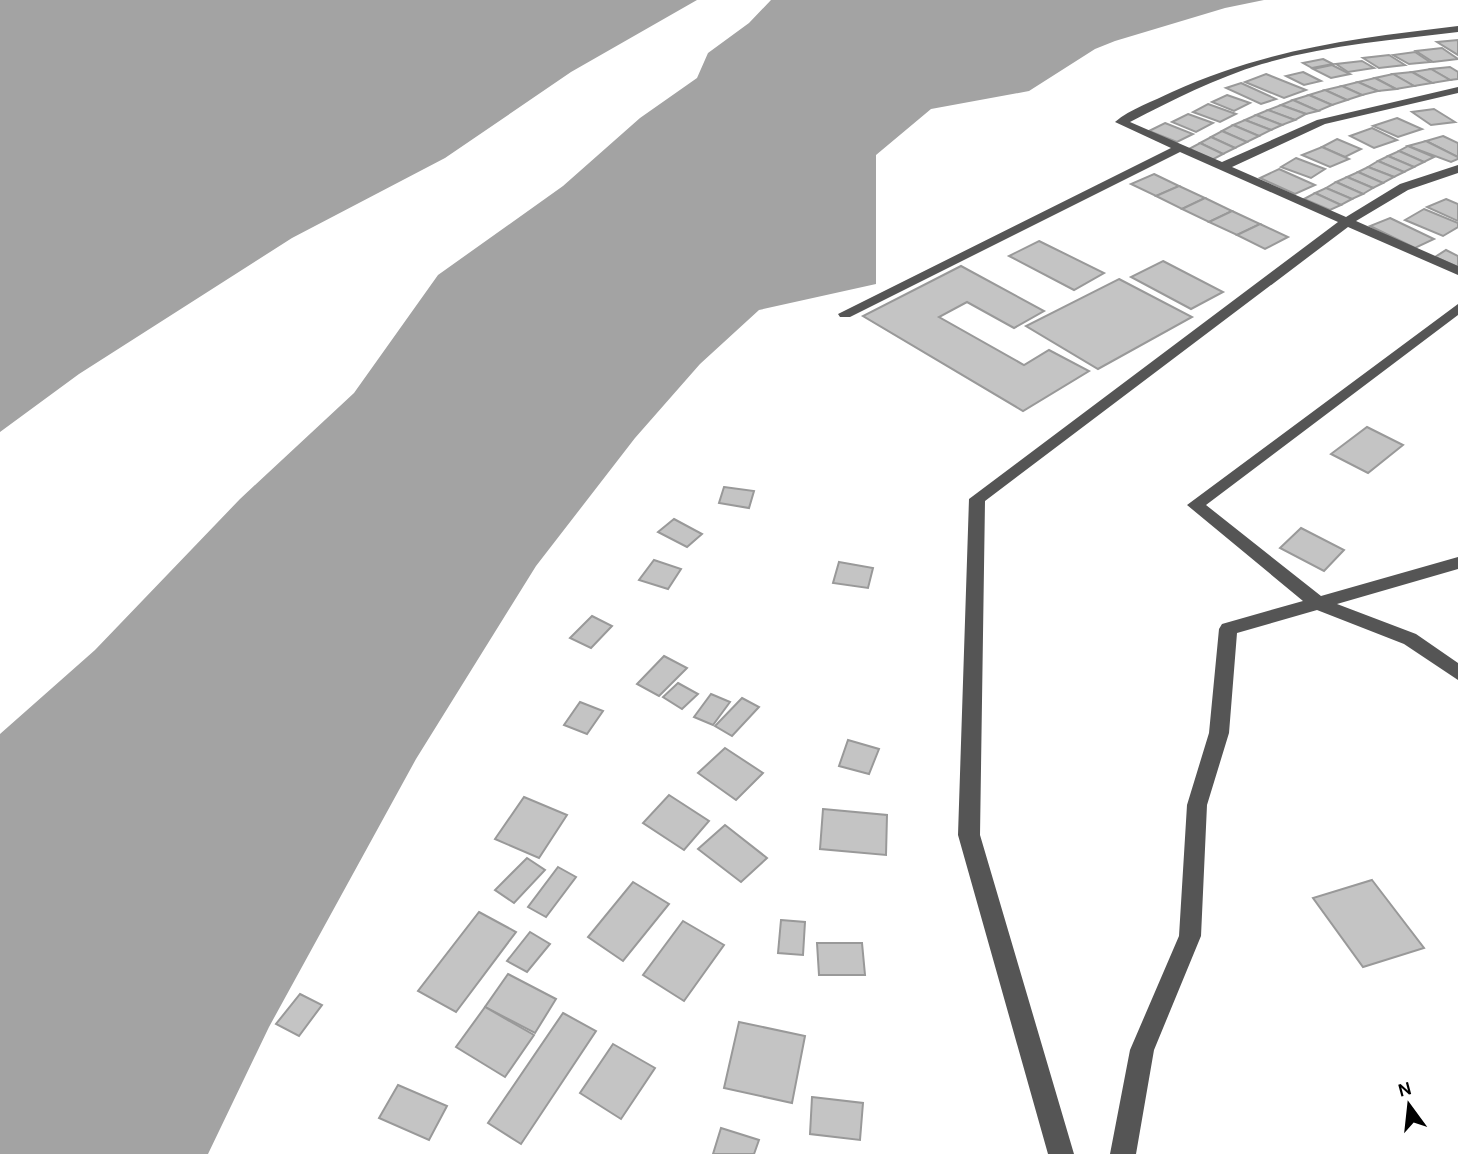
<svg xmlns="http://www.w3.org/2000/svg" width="1458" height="1154" viewBox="0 0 1458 1154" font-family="Karla,sans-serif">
	<rect width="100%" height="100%" fill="#fff"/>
	<!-- water -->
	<g fill="#a3a3a3">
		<polygon points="0,0 697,0 571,72 445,158 292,238 79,374 0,432"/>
		<polygon points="771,0 1264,0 1225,8 1115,41 1095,49 1029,91 931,109 876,155 876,284 759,310 700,364 635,438 536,566 416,759 269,1027 208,1154 0,1154 0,734 95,650 240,499 354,393 438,275 563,186 640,118 697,78 708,53 749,23"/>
	</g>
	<!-- building -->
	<g fill="#c4c4c4" stroke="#999" stroke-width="2">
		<polygon points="1458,40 1458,55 1437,42"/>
		<polygon points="1442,48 1458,59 1433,62 1416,51"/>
		<polygon points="1415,52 1430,62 1409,64 1393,55"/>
		<polygon points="1389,55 1405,65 1379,68 1363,58"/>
		<polygon points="1323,59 1333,64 1312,68 1303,63"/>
		<polygon points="1362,61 1374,68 1348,72 1336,64"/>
		<polygon points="1332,65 1350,74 1331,78 1313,69"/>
		<polygon points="1450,67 1458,72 1458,79 1450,80 1431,69"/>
		<polygon points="1431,69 1450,80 1432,83 1412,72"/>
		<polygon points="1303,72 1321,81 1304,85 1286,76"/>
		<polygon points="1412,72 1432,83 1414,86 1393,74"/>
		<polygon points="1266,74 1306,90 1284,98 1245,82"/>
		<polygon points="1393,74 1414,86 1396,89 1375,78"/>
		<polygon points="1375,78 1396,89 1378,91 1358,82"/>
		<polygon points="1358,82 1378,91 1362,95 1342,86"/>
		<polygon points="1241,83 1276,99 1261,104 1226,88"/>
		<polygon points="1342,86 1362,95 1347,100 1325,90"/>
		<polygon points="1325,90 1347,100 1332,105 1309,95"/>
		<polygon points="1227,95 1250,103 1234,111 1212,102"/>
		<polygon points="1309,95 1332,105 1318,111 1293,100"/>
		<polygon points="1293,100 1318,111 1306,114 1281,105"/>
		<polygon points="1208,104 1236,114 1220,122 1193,112"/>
		<polygon points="1281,105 1306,114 1295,120 1268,110"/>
		<polygon points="1434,109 1455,122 1431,125 1412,112"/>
		<polygon points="1268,110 1295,120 1282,125 1256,115"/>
		<polygon points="1188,114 1213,123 1196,132 1172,122"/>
		<polygon points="1256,115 1282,125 1271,130 1245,120"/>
		<polygon points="1397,118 1422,129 1398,137 1373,126"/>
		<polygon points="1245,120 1271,130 1259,136 1233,125"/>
		<polygon points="1165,123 1193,134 1177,142 1149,131"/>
		<polygon points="1233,125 1259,136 1247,142 1222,131"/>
		<polygon points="1372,128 1397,140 1374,148 1350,136"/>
		<polygon points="1222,131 1247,142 1235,148 1211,137"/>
		<polygon points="1443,136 1458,143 1458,157 1426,141"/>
		<polygon points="1211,137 1235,148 1223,154 1200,143"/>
		<polygon points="1337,139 1361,149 1345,157 1322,147"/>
		<polygon points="1426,141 1458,157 1458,159 1451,162 1408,146"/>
		<polygon points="1200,143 1223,154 1210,161 1187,150"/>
		<polygon points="1408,146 1434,157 1424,162 1399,151"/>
		<polygon points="1322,147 1349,159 1330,167 1302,155"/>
		<polygon points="1399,151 1424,162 1414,167 1388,156"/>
		<polygon points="1388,156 1414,167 1404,172 1378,161"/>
		<polygon points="1296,158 1325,169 1311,178 1281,167"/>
		<polygon points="1378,161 1404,172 1394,177 1368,167"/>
		<polygon points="1368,167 1394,177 1383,183 1358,172"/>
		<polygon points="1279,169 1315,185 1295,194 1260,178"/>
		<polygon points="1358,172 1383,183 1373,188 1347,177"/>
		<polygon points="1154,174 1179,186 1156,196 1131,184"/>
		<polygon points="1347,177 1373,188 1363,194 1336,182"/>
		<polygon points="1336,182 1363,194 1352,199 1326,188"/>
		<polygon points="1179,186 1205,198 1182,209 1156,196"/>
		<polygon points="1326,188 1352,199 1341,205 1315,193"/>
		<polygon points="1315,193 1341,205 1330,210 1304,199"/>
		<polygon points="1205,198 1232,211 1209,222 1182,209"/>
		<polygon points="1446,199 1458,204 1458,221 1427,207"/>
		<polygon points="1424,209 1458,223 1458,227 1443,236 1405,220"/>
		<polygon points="1232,211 1260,224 1237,235 1209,222"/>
		<polygon points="1390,218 1434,239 1415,248 1370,226"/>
		<polygon points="1260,224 1288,237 1265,249 1237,235"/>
		<polygon points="1039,241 1104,273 1074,290 1009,256"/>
		<polygon points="1446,250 1458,256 1458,267 1435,257"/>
		<polygon points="1163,261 1223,292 1191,309 1131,277"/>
		<polygon points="961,266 1044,311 1014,328 967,302 939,317 1024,365 1049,350 1089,371 1023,411 863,316"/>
		<polygon points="1119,279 1192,317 1098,369 1026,326"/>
		<polygon points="1367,427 1403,445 1368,473 1331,454"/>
		<polygon points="724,487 754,491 749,508 719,503"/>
		<polygon points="674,519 702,534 687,547 658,532"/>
		<polygon points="1301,528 1344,550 1324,571 1280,548"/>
		<polygon points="654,560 681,569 668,589 639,580"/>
		<polygon points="839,562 873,568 868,588 833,583"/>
		<polygon points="592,616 612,626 591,648 570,638"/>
		<polygon points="664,656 687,668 659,696 637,684"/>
		<polygon points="678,683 698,694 682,709 663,697"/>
		<polygon points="711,694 730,702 713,725 694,717"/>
		<polygon points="742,698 759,707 732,736 715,726"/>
		<polygon points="580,702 603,711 587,734 564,725"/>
		<polygon points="848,740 879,749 869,774 839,766"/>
		<polygon points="725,748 763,773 736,800 698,773"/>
		<polygon points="669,795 709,821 684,850 643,823"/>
		<polygon points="524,797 567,815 539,858 495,839"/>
		<polygon points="823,809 887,815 886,855 820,849"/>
		<polygon points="725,825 767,858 741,882 698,849"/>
		<polygon points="527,858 545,870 514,903 495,890"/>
		<polygon points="558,867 576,877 546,917 528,907"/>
		<polygon points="1372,880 1424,948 1363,967 1313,898"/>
		<polygon points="633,882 669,904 623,961 588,937"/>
		<polygon points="479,912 516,932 456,1012 418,991"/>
		<polygon points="781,920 805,922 803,955 778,953"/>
		<polygon points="683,921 724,945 684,1001 643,975"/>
		<polygon points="530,932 550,944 527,972 507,961"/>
		<polygon points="817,943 862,943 865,975 819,975"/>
		<polygon points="508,974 556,999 535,1033 485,1007"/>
		<polygon points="300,994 322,1005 299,1036 276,1024"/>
		<polygon points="485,1007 534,1035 505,1077 456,1047"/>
		<polygon points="563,1013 596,1031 521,1144 488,1123"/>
		<polygon points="739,1022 805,1036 792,1103 724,1088"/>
		<polygon points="613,1044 655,1068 621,1119 580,1093"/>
		<polygon points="398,1085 447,1106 429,1140 379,1118"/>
		<polygon points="812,1097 863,1103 860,1140 810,1134"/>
		<polygon points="721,1128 759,1140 754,1154 713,1154"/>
	</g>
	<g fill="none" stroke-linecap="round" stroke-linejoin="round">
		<!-- minor -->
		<g fill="#555" fill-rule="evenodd">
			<path d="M1458 26V32C1393 40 1326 45 1262 64 1216 78 1172 100 1130 122L1222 162 1317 120 1458 87V93L1325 124 1232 167 1346 217 1400 184 1458 165V173L1408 190 1356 221 1458 266V275L1348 227 985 501 980 835 1074 1154H1048L958 835 969 499 1338 222 1180 152 850 317H840L838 314 1171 148 1115 122C1130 109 1154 101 1172 92 1266 49 1357 38 1458 26Z"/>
			<polygon points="1458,304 1458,315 1206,505 1321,596 1458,557 1458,569 1337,604 1416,634 1458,663 1458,680 1404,644 1317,610 1237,633 1229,733 1207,805 1201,936 1154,1050 1136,1154 1110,1154 1130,1050 1179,936 1187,805 1209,733 1219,629 1222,624 1303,601 1187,505"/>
		</g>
	</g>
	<!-- north arrow -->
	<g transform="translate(1409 1105) rotate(345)" stroke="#ffffff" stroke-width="5" paint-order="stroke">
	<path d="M0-5L12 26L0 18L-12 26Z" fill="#000000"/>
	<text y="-10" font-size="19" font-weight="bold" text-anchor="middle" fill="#000000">N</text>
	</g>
</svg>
